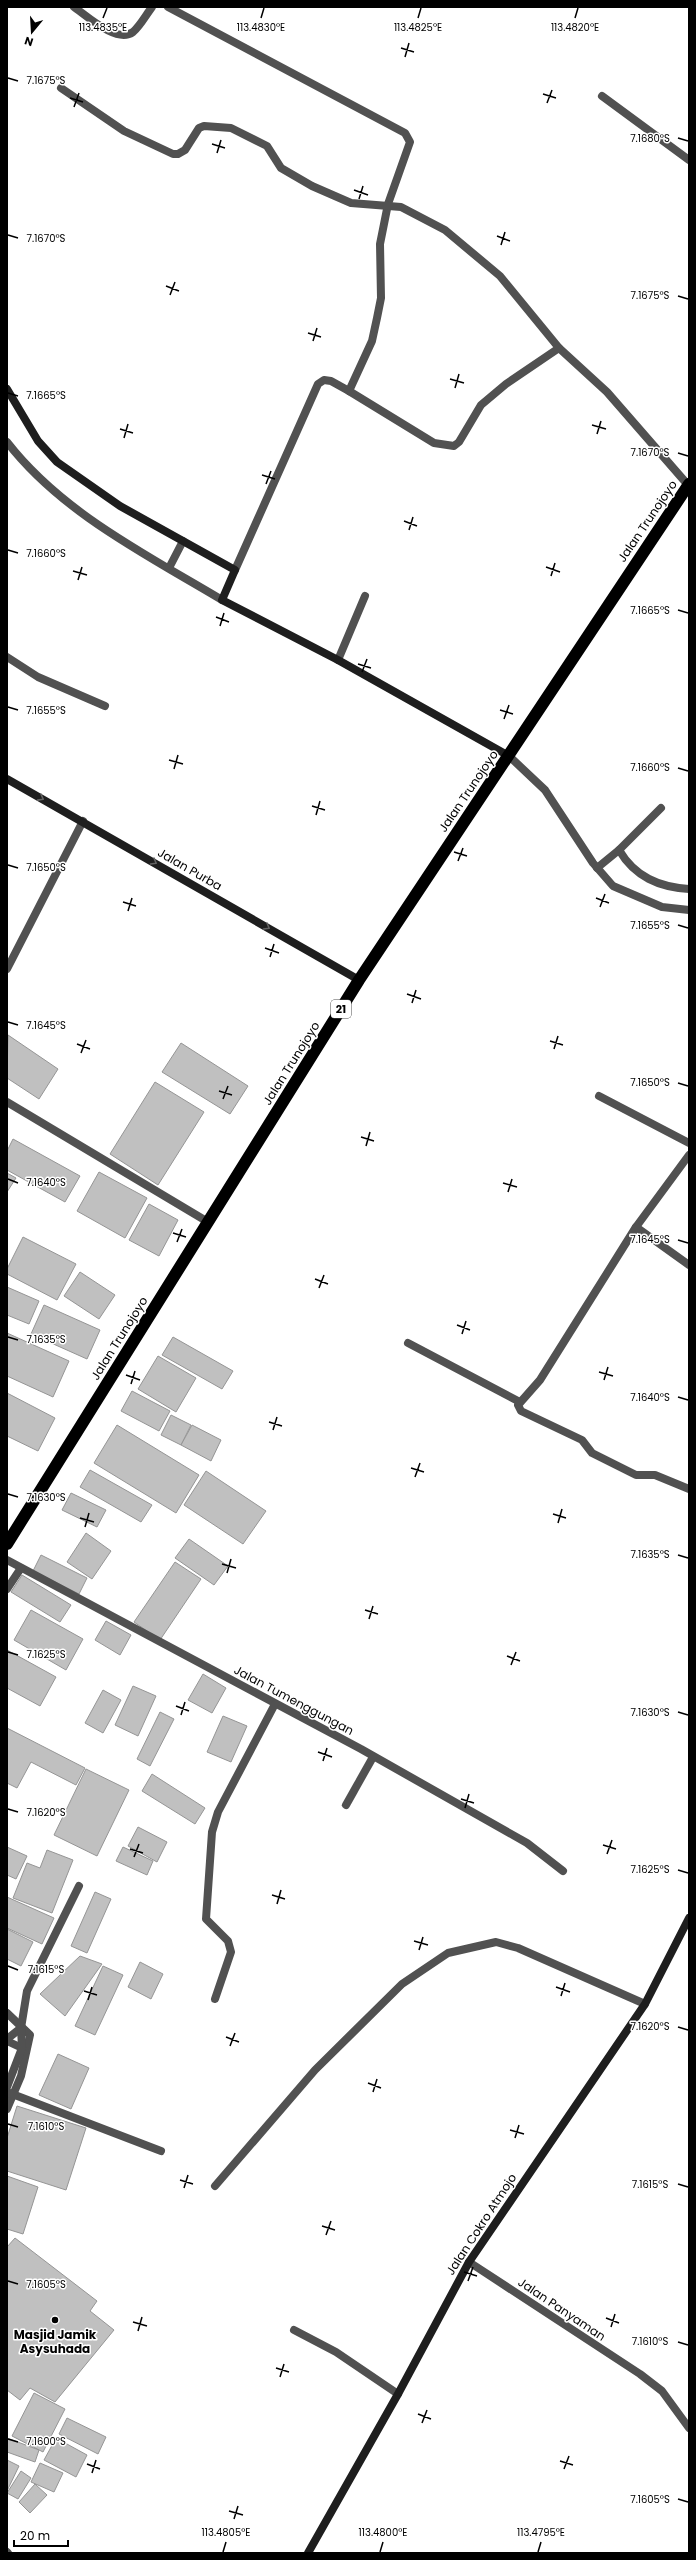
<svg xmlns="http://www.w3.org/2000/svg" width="696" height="2560" viewBox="0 0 696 2560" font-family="Poppins,sans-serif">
	<rect width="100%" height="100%" fill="#fff"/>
	<!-- building -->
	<g fill="#c0c0c0" stroke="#959595">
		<polygon points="8,1035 58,1069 39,1099 7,1078"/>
		<polygon points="181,1043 248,1086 230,1114 162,1072"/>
		<polygon points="155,1082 204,1112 158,1185 110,1154"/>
		<polygon points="13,1139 80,1176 65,1202 7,1170 7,1151"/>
		<polygon points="99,1172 147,1198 125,1238 77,1211"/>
		<polygon points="7,1173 16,1178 7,1192"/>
		<polygon points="149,1204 178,1220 159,1256 129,1240"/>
		<polygon points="23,1237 76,1264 57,1300 7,1274 7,1269"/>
		<polygon points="80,1272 115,1295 99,1319 64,1296"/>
		<polygon points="7,1287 39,1301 29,1324 7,1315"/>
		<polygon points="44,1305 100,1330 87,1359 31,1334"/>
		<polygon points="7,1333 69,1361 53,1397 7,1376"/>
		<polygon points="173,1337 233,1371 222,1389 162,1355"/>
		<polygon points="158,1356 196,1378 176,1412 138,1389"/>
		<polygon points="132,1391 170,1411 159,1431 121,1411"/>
		<polygon points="7,1393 55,1418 38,1451 7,1436"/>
		<polygon points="171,1415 191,1425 181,1445 161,1435"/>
		<polygon points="117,1425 199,1475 176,1513 94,1463"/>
		<polygon points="192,1425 221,1440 211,1461 181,1445"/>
		<polygon points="90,1470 152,1505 141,1522 80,1487"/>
		<polygon points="206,1471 266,1511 243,1544 184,1505"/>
		<polygon points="71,1493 106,1510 97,1527 62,1510"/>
		<polygon points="86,1533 111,1551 92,1579 67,1562"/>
		<polygon points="189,1539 228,1566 214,1585 175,1558"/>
		<polygon points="41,1555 87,1578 79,1594 33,1571"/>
		<polygon points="175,1562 201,1579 160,1640 134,1622"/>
		<polygon points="22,1575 71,1605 60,1622 11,1592"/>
		<polygon points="31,1610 83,1639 66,1670 14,1640"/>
		<polygon points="106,1621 131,1635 120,1655 95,1640"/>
		<polygon points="7,1650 56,1677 40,1706 7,1688"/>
		<polygon points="203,1674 226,1688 212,1713 188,1700"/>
		<polygon points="133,1686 156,1696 138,1736 115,1725"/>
		<polygon points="103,1690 121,1700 103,1733 85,1723"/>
		<polygon points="160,1712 174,1719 150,1766 137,1759"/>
		<polygon points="223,1716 247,1726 231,1762 207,1752"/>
		<polygon points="7,1728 85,1768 76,1785 31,1762 17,1788 7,1783"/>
		<polygon points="86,1769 129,1790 97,1856 54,1835"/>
		<polygon points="152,1774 205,1808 195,1824 142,1791"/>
		<polygon points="138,1827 167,1842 157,1862 128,1846"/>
		<polygon points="7,1847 27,1856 16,1879 7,1875"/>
		<polygon points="123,1847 153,1861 147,1875 116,1861"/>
		<polygon points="47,1850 73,1860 52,1913 13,1898 27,1863 40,1868"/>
		<polygon points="95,1892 111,1899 87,1953 71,1946"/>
		<polygon points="7,1897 54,1918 42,1944 7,1928"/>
		<polygon points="7,1929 33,1942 21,1966 7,1959"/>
		<polygon points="80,1956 102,1964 65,2016 40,1994"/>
		<polygon points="140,1962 163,1974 151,1999 128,1987"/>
		<polygon points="103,1966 123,1975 95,2035 75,2026"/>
		<polygon points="58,2054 89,2068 71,2109 39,2095"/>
		<polygon points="17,2106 86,2128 66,2190 7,2171 7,2138"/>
		<polygon points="7,2176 38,2187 23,2234 7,2229"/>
		<polygon points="15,2238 97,2301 90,2311 114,2330 55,2402 30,2388 20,2400 7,2390 7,2247"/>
		<polygon points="34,2393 65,2409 43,2452 12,2436"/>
		<polygon points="67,2418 106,2437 98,2454 59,2434"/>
		<polygon points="7,2438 39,2450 35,2462 7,2452"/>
		<polygon points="56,2438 87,2455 76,2477 44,2460"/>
		<polygon points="7,2460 19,2466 7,2491"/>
		<polygon points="40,2463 63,2473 54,2492 31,2482"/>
		<polygon points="21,2471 31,2478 18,2499 7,2493"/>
		<polygon points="35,2484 47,2495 30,2513 19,2502"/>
	</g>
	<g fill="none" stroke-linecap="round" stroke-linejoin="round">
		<!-- lane -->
		<polyline stroke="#515151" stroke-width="8" points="7,1102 208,1222"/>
		<!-- street -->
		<g stroke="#515151" stroke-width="8">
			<path d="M74 7C87 16 117 44 133 32 140 26 146 15 152 7"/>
			<polyline points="168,7 405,133 410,142 388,204 380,244 381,298 377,318 372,341 349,391 331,381 324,380 318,384 235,570"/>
			<polyline points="61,88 124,131 173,154 178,154 185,150 199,128 204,126 231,128 267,146 281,168 312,186 351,203 401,207 445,230 500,276 559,348 607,392 688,485"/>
			<polyline points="602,96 689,160"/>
			<polyline points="349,391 434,443 454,446 459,442 481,405 506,384 559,348"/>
			<path d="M7 442C62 513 147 555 222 600"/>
			<polyline points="169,568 183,541"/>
			<polyline points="7,657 38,677 105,706"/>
			<polyline points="338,660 365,596"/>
			<polyline points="509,756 545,790 593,863 613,886 662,907 689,910"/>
			<path d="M661 808 619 850C635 877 659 887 689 889"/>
			<polyline points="597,868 619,850"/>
			<polyline points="7,969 83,821"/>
			<polyline points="599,1096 689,1143"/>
			<polyline points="689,1155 636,1227 540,1380 518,1405 521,1411 582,1440 592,1453 636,1475 655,1475 689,1489"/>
			<polyline points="636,1227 689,1265"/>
			<polyline points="408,1343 518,1401"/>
			<polyline points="7,1560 361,1749 527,1843 563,1871"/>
			<polyline points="7,1589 21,1568"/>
			<polyline points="346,1805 373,1757"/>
			<polyline points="215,1999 231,1952 228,1941 206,1919 212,1832 218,1812 275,1704"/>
			<polyline points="7,2013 30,2035 21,2076 7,2109"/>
			<polyline points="7,2039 21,2028"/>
			<polyline points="7,2041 22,2048"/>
			<polyline points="7,2087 22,2048 21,2028 27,1991 79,1886"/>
			<polyline points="7,2092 161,2151"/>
			<polyline points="215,2186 315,2070 402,1984 448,1953 496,1942 518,1948 645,2004"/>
			<polyline points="469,2262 640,2374 662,2391 689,2428"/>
			<polyline points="294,2330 336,2352 398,2394"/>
			<polyline points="7,2552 8,2553"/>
		</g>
		<!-- secondary -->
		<g stroke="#1e1e1e" stroke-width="8">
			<polyline points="7,389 38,441 57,462 120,506 235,570 222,600 338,660 509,756"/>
			<polyline points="7,779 359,980"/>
			<polyline points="308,2553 398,2394 469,2262 645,2004 689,1918"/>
		</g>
		<!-- highway -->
		<polyline stroke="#000" stroke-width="12" points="7,1544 359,980 689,484"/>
	</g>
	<!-- one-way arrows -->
	<defs><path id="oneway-chevron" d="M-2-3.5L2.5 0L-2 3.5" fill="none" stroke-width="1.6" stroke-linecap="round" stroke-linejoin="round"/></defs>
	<g stroke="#626262">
		<use href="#oneway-chevron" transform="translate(41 798) rotate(29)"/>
		<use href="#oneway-chevron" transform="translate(154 862) rotate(30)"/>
		<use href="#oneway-chevron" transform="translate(267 927) rotate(30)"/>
	</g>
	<!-- ticks -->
	<path fill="none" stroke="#000" stroke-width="1.5" d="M103 18 107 8M261 18 264 8M418 18 421 8M575 18 578 8M401 48 414 52M405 57 409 43M8 78 18 81M543 94 556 98M70 98 83 102M547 103 552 90M74 107 79 93M678 138 688 141M212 144 225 148M217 153 221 140M354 190 368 195M359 199 363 186M8 235 18 238M497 236 510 241M501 245 505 232M166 286 179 291M170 295 175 282M678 296 688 299M308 333 321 337M313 341 317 328M450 379 464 383M455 388 459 374M8 393 18 396M592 425 606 429M120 429 133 433M597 434 601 421M124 438 128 424M678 453 688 456M262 475 275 479M266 484 271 471M404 521 417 526M409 530 413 517M8 550 18 553M546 567 560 572M73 571 87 575M551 576 555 563M78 580 82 567M678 610 688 613M216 617 229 622M220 626 224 613M358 664 371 668M362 672 367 659M8 707 18 710M500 710 513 714M504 719 509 705M169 760 183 764M678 768 688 771M174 769 178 755M312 806 325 810M316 815 320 801M454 852 467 856M458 861 463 848M8 865 18 868M596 898 609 903M123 902 136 906M600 907 605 894M128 911 132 898M678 925 688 928M265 948 279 953M270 957 274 944M407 994 421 999M412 1003 416 990M8 1022 18 1025M550 1041 563 1045M77 1044 90 1049M554 1049 558 1036M81 1053 86 1040M678 1083 688 1086M219 1091 232 1095M223 1099 228 1086M361 1137 374 1141M366 1146 370 1132M8 1179 18 1183M503 1183 517 1187M508 1192 512 1179M173 1233 186 1237M678 1240 688 1243M177 1242 182 1229M315 1279 328 1284M319 1288 324 1275M457 1325 470 1330M462 1334 466 1321M8 1337 18 1340M599 1372 613 1376M126 1375 140 1380M604 1380 608 1367M131 1384 135 1371M678 1397 688 1400M269 1422 282 1426M273 1430 277 1417M411 1468 424 1472M415 1477 420 1463M8 1494 18 1497M553 1514 566 1518M80 1518 94 1522M558 1523 562 1509M85 1527 89 1513M678 1555 688 1558M222 1564 236 1568M227 1573 231 1559M365 1610 378 1614M369 1619 373 1606M8 1652 18 1655M507 1656 520 1661M511 1665 516 1652M176 1706 189 1711M678 1712 688 1715M181 1715 185 1702M318 1752 332 1757M323 1761 327 1748M461 1799 474 1803M465 1808 469 1794M8 1809 18 1812M603 1845 616 1849M130 1849 143 1853M607 1854 612 1840M134 1857 139 1844M678 1870 688 1873M272 1895 285 1899M277 1904 281 1890M414 1941 428 1945M419 1950 423 1937M8 1966 18 1970M556 1987 570 1992M84 1991 97 1995M561 1996 565 1983M88 2000 92 1987M678 2027 688 2030M226 2037 239 2042M230 2046 235 2033M368 2083 381 2088M373 2092 377 2079M8 2124 18 2127M510 2130 524 2134M515 2138 519 2125M180 2180 193 2184M678 2184 688 2187M184 2188 188 2175M322 2226 335 2230M326 2235 331 2221M464 2272 477 2276M8 2281 18 2284M468 2281 473 2267M606 2318 619 2323M133 2322 147 2326M611 2327 615 2314M138 2331 142 2317M678 2342 688 2345M276 2368 289 2372M280 2377 284 2364M418 2414 431 2419M422 2423 427 2410M8 2439 18 2442M560 2461 573 2465M87 2464 100 2469M564 2469 569 2456M92 2473 96 2460M678 2499 688 2502M229 2511 243 2515M234 2519 238 2506M223 2552 226 2542M380 2552 383 2542M538 2552 541 2542"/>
	<!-- markers -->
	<circle fill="#000" stroke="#fff" stroke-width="1.5" cx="55" cy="2320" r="4"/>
	<g text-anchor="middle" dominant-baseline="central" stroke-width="3" stroke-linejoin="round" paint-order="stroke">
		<!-- shield labels -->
		<rect fill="#fff" stroke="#4c4c4c" stroke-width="1" x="331" y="1000" width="20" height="18" rx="3"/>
		<g font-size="11" font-weight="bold" fill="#000">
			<text x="341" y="1009">21</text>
		</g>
		<!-- street labels -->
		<g font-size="12" fill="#000" stroke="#fff">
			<text transform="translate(647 521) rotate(-56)">Jalan Trunojoyo</text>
			<text transform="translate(468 791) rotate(-56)">Jalan Trunojoyo</text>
			<text transform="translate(190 869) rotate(30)">Jalan Purba</text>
			<text transform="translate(291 1063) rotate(-58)">Jalan Trunojoyo</text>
			<text transform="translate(119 1338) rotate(-58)">Jalan Trunojoyo</text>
			<text transform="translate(294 1700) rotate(28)">Jalan Tumenggungan</text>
			<text transform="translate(481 2224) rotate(-57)">Jalan Cokro Atmojo</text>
			<text transform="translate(562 2309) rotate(34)">Jalan Panyaman</text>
		</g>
		<!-- poi labels -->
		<g font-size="12" font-weight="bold" fill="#000" stroke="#fff">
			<text x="55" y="2334">Masjid Jamik<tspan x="55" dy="14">Asysuhada</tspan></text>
		</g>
	</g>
	<g font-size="10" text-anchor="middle" fill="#000" stroke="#fff" stroke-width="3" stroke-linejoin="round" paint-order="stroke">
		<text x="103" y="31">113.4835°E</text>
		<text x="261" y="31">113.4830°E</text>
		<text x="418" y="31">113.4825°E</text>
		<text x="575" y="31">113.4820°E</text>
		<text x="46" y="84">7.1675°S</text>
		<text x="650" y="142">7.1680°S</text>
		<text x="46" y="242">7.1670°S</text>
		<text x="650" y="299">7.1675°S</text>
		<text x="46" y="399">7.1665°S</text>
		<text x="650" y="456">7.1670°S</text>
		<text x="46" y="557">7.1660°S</text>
		<text x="650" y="614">7.1665°S</text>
		<text x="46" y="714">7.1655°S</text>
		<text x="650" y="771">7.1660°S</text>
		<text x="46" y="871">7.1650°S</text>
		<text x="650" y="929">7.1655°S</text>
		<text x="46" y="1029">7.1645°S</text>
		<text x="650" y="1086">7.1650°S</text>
		<text x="46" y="1186">7.1640°S</text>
		<text x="650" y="1243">7.1645°S</text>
		<text x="46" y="1343">7.1635°S</text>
		<text x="650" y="1401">7.1640°S</text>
		<text x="46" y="1501">7.1630°S</text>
		<text x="650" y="1558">7.1635°S</text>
		<text x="46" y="1658">7.1625°S</text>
		<text x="650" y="1716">7.1630°S</text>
		<text x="46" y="1816">7.1620°S</text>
		<text x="650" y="1873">7.1625°S</text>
		<text x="46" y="1973">7.1615°S</text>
		<text x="650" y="2030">7.1620°S</text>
		<text x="46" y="2130">7.1610°S</text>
		<text x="650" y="2188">7.1615°S</text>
		<text x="46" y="2288">7.1605°S</text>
		<text x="650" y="2345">7.1610°S</text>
		<text x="46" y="2445">7.1600°S</text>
		<text x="650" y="2503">7.1605°S</text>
		<text x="226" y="2536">113.4805°E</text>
		<text x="383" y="2536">113.4800°E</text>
		<text x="541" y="2536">113.4795°E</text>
	</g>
	<!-- border -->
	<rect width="696" height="2560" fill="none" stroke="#000000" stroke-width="16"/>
	<!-- north arrow -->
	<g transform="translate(32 32) rotate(198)" stroke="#ffffff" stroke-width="3" paint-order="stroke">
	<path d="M0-3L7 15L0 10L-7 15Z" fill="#000000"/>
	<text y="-6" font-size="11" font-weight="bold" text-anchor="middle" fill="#000000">N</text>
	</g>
	<!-- scale -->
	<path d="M14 2540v6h54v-6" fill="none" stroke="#000000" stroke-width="2"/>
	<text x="20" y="2540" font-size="12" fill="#000000" stroke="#ffffff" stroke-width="3" paint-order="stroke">20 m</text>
</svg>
